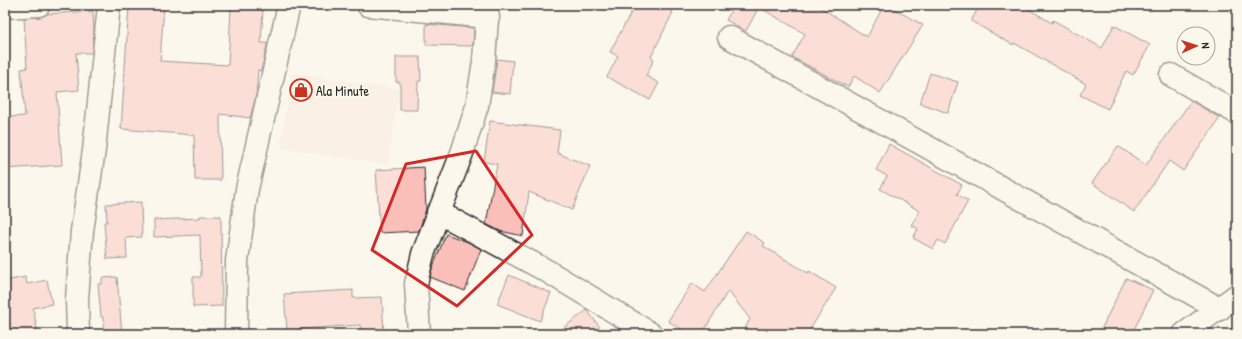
<svg xmlns="http://www.w3.org/2000/svg" width="1242" height="339" viewBox="0 0 1242 339" font-family="'Patrick Hand',sans-serif">
	<rect width="100%" height="100%" fill="#fbf7ec"/>
	<filter id="ink" filterUnits="userSpaceOnUse"><feTurbulence type="fractalNoise" baseFrequency=".025" numOctaves="2"/><feDisplacementMap in="SourceGraphic" scale="8" xChannelSelector="R" yChannelSelector="G"/><feConvolveMatrix kernelMatrix="1 2 1 2 8 2 1 2 1" color-interpolation-filters="sRGB"/></filter>
	<g filter="url(#ink)">
		<!-- built -->
		<polygon fill="#fbe6dd" points="292,73 399,89 388,165 280,148"/>
		<!-- building -->
		<g fill="#fbbfba" stroke="#2b2b2b">
			<polygon points="129,5 164,7 160,61 228,65 231,8 263,10 261,43 267,43 267,46 261,71 258,70 256,96 250,118 220,114 221,180 195,180 194,135 121,129"/>
			<polygon points="635,5 660,5 673,12 651,57 654,59 646,76 659,83 650,100 607,77 618,56 610,52"/>
			<polygon points="734,5 817,5 867,37 884,5 887,5 923,25 880,93 854,76 848,87 792,57 805,34 759,7 746,31 726,20"/>
			<polygon points="980,5 1022,5 1052,23 1053,20 1102,48 1114,25 1150,45 1133,75 1126,71 1108,109 1080,95 1086,84 1014,43 1013,45 971,21"/>
			<polygon points="93,11 94,31 92,53 76,53 79,90 57,92 62,165 5,169 5,137 7,137 6,117 25,116 21,69 27,68 24,18 40,17 47,14"/>
			<polygon points="426,24 474,28 473,46 426,45"/>
			<polygon points="396,57 420,57 421,81 418,81 417,110 400,110 400,82 396,82"/>
			<polygon points="497,59 513,61 510,94 492,92"/>
			<polygon points="930,73 958,82 948,113 920,103"/>
			<polygon points="1191,101 1220,118 1183,171 1169,161 1134,212 1092,183 1118,146 1146,165"/>
			<polygon points="490,121 560,130 557,153 590,166 572,210 529,192 523,236 500,231 486,224 497,164 484,162"/>
			<polygon points="889,144 962,185 957,194 968,201 945,244 938,240 933,249 913,238 918,229 911,225 920,211 880,189 887,176 876,170"/>
			<polygon points="424,167 426,209 419,231 380,233 376,170"/>
			<polygon points="141,202 142,237 126,238 127,258 107,259 104,222 107,222 106,204"/>
			<polygon points="200,216 221,216 222,306 193,307 193,277 201,277 200,235 154,237 154,220 200,218"/>
			<polygon points="746,231 765,243 763,246 808,273 809,271 836,288 807,334 742,334 750,319 728,291 702,334 689,334 668,321 692,283 705,292"/>
			<polygon points="446,234 468,242 481,249 465,291 430,277 432,269"/>
			<polygon points="509,275 551,293 540,321 497,304"/>
			<polygon points="25,277 27,284 47,280 52,304 33,308 38,334 5,334 5,281"/>
			<polygon points="117,277 122,334 104,334 103,317 101,317 98,284 102,284 102,278"/>
			<polygon points="1126,278 1153,290 1132,334 1099,334"/>
			<polygon points="353,290 353,298 382,297 384,334 361,334 360,325 287,330 284,294"/>
			<polygon points="587,310 605,334 555,334"/>
		</g>
		<g fill="none" stroke-linecap="round" stroke-linejoin="round">
			<!-- minor casing -->
			<g stroke="#2b2b2b" stroke-width="25">
				<g id="minor">
					<polyline points="368,5 488,17"/>
					<polyline points="5,7 39,5"/>
					<polyline points="729,37 1220,309"/>
					<polyline points="1171,75 1237,113"/>
					<polyline points="438,212 547,271 651,334"/>
					<polyline points="78,334 77,299 82,231 94,150 109,5"/>
					<polyline points="236,334 237,261 247,189 289,5"/>
					<polyline points="419,334 416,284 423,254 462,153 477,106 484,61 488,5"/>
					<polyline points="1184,334 1237,295"/>
				</g>
			</g>
			<!-- minor -->
			<use href="#minor" stroke="#fbf7ec" stroke-width="22"/>
		</g>
	</g>
	<!-- marked area -->
	<path d="M0 0H1242V339H0ZM476 151 532 235 457 306 372 250 406 164Z" fill="#fbf7ec" fill-opacity=".55" fill-rule="evenodd"/>
	<path fill="none" stroke="#d62828" stroke-width="3" stroke-linejoin="round" d="M476 151 532 235 457 306 372 250 406 164Z"/>
	<!-- icons -->
	<defs>
		<g id="shop-ring" transform="scale(1.15)"><circle r="9.5" fill="#fbf7ec" stroke="#c8321e" stroke-width="1.5"/><path d="M-5-2.5h2.3a2.7 3.5 0 0 1 5.4 0H5L5.5 6h-11ZM-1.5-2.5h3a1.5 2.3 0 0 0-3 0Z" fill="#c8321e"/></g>
	</defs>
	<g fill-rule="evenodd">
		<use href="#shop-ring" x="301" y="90"/>
	</g>
	<g text-anchor="middle" dominant-baseline="central" stroke-width="4" stroke-linejoin="round" paint-order="stroke">
		<!-- poi labels -->
		<g font-size="14" fill="#2b2b2b" stroke="#fbf7ec" text-anchor="start">
			<text x="316" y="90">Ala Minute</text>
		</g>
	</g>
	<!-- margin -->
	<rect width="1242" height="339" fill="none" stroke="#fbf7ec" stroke-width="20"/>
	<rect x="10" y="10" width="1222" height="319" fill="none" stroke="#2b2b2b" stroke-width="1.5" filter="url(#ink)"/>
	<!-- north arrow -->
	<g transform="translate(1196 46) rotate(87)"><circle r="19" fill="#fbf7ec" stroke="#a8a59f"/>
	<path d="M0-3L7 15L0 10L-7 15Z" fill="#c8321e"/>
	<text y="-6" font-size="11" font-weight="bold" text-anchor="middle" fill="#2b2b2b">N</text>
	</g>
</svg>
